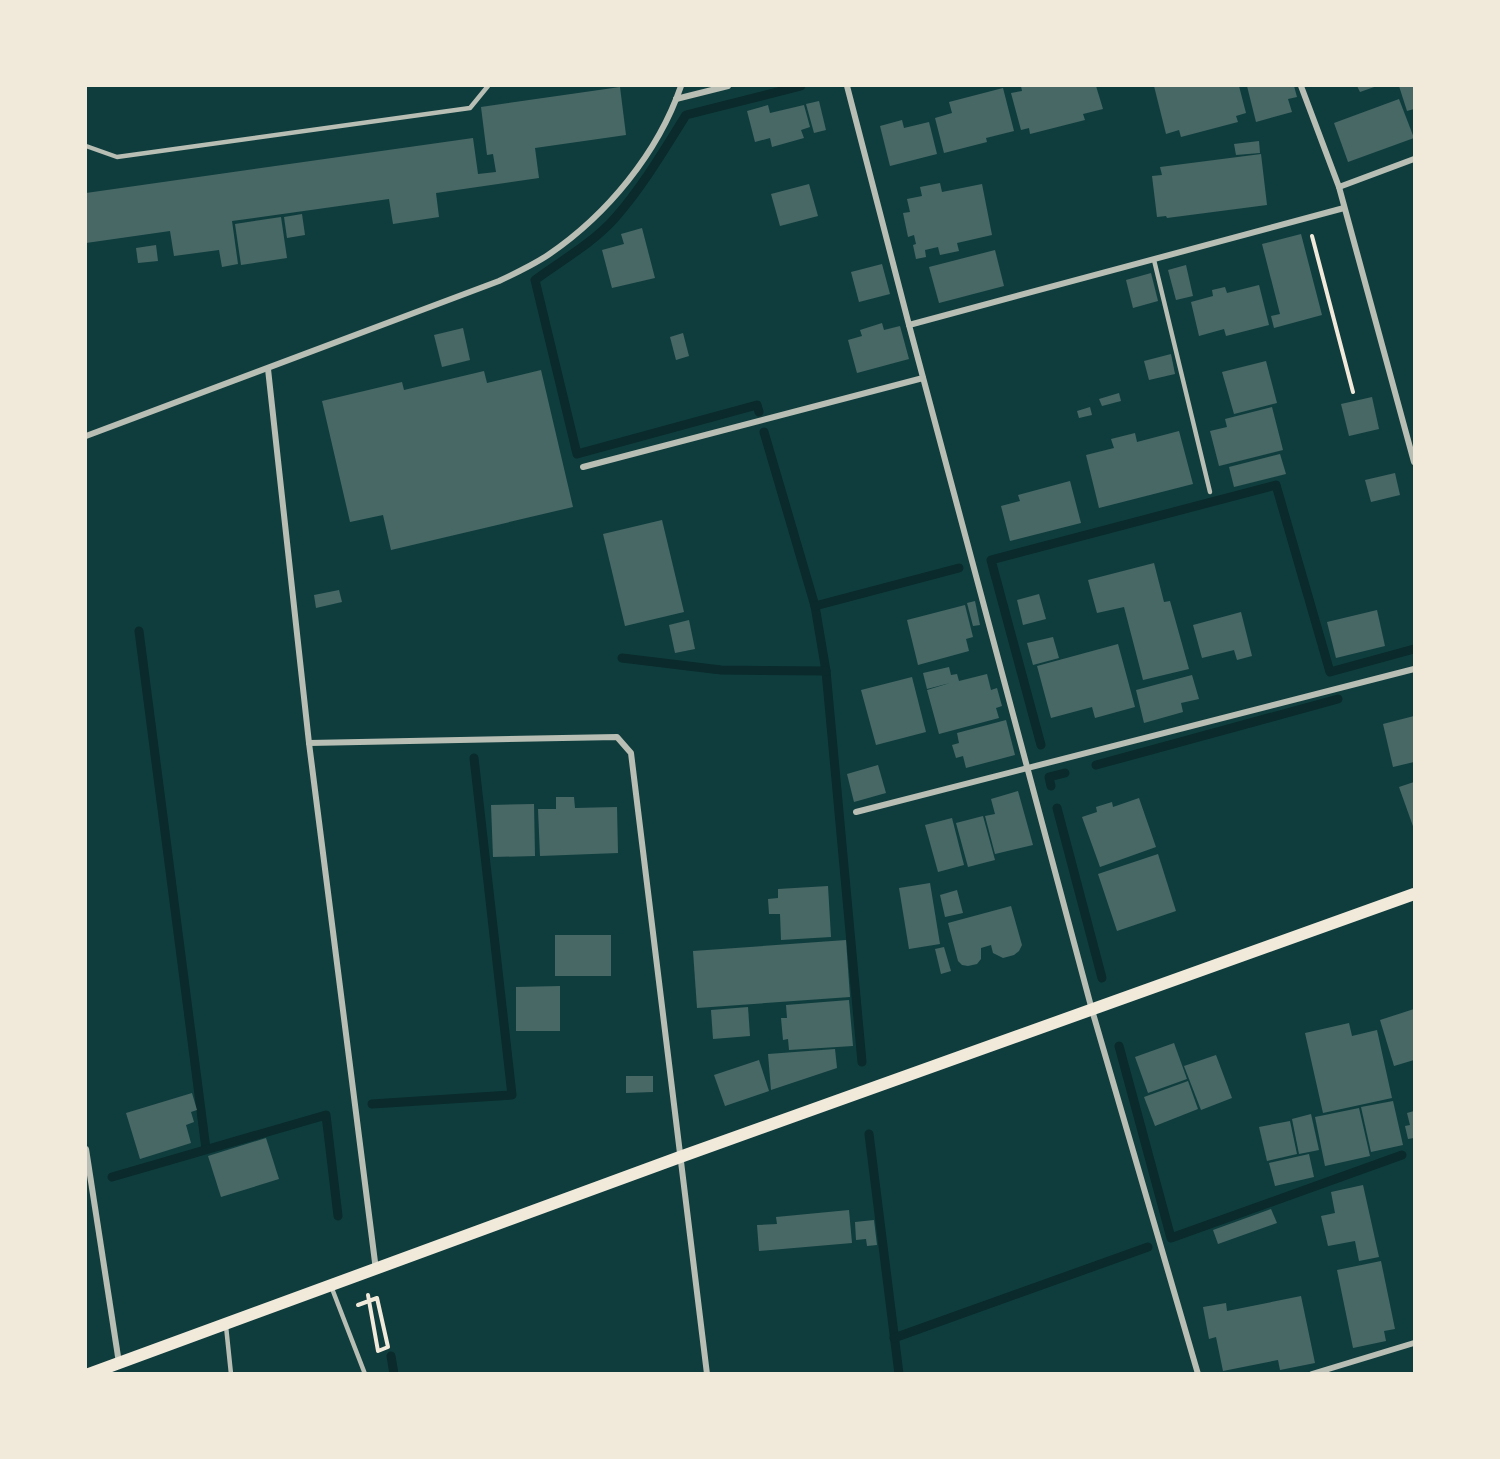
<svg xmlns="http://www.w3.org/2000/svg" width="1500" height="1459" viewBox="0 0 1500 1459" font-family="'Public Sans',sans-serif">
	<rect width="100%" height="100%" fill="#0f3d3e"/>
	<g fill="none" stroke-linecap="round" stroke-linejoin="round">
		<!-- stream -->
		<g stroke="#0a2a2b" stroke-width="9">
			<path d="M759 412 757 405 577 454 535 280C562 260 593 243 615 218 643 186 664 150 686 115L801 86"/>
			<polyline points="764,432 815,606 826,671 862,1062"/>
			<polyline points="815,606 959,568"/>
			<polyline points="139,631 206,1149"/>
			<polyline points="622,658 721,670 826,671"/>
			<polyline points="1041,745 991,560 1276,485 1330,672 1414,649"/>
			<polyline points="1096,765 1338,699"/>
			<polyline points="1051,786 1049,777 1065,773"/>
			<polyline points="1057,808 1102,978"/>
			<polyline points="1119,1046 1171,1238 1402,1155"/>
			<polyline points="372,1104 512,1095 474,758"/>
			<polyline points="869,1134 899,1374"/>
			<polyline points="112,1177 326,1115 338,1216"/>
			<polyline points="894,1338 1148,1247"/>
			<polyline points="391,1356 394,1374"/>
		</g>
	</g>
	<!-- building -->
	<g fill="#486865">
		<polygon points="1021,86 1096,86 1103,109 1083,114 1085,120 1030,134 1029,128 1021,130 1011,93 1022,91"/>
		<polygon points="1154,86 1239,86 1246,113 1236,116 1238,122 1181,137 1179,130 1166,134"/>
		<polygon points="1247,86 1294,86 1297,97 1288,99 1292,112 1256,122"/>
		<polygon points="1357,86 1377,86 1360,92"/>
		<polygon points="1399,86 1414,86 1414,109 1407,111"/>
		<polygon points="620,87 626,135 535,148 539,178 436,193 439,217 393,224 389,199 232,221 238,264 222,267 219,250 174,256 170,231 86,243 86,193 473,138 478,174 496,172 493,154 487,155 481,107"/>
		<polygon points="1003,88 1014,131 986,138 987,142 944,153 935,118 952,113 949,102"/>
		<polygon points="1399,99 1414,138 1348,162 1334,123"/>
		<polygon points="819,101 826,130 814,133 806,104"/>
		<polygon points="768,105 770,113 804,105 810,127 801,130 804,138 772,147 770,138 755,142 747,111"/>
		<polygon points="902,120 904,128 929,122 937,154 890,166 880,126"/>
		<polygon points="1259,141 1260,153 1236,155 1234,144"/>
		<polygon points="1261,154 1267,205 1167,218 1166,216 1157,217 1152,176 1162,175 1160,167"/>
		<polygon points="940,183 942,192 982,184 992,235 957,243 959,251 940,255 938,247 925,250 926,257 916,259 913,245 916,244 914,235 908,237 903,213 910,212 907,199 922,196 920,187"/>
		<polygon points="809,184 818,216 780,226 771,194"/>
		<polygon points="302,214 305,235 287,238 284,217"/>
		<polygon points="281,217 287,258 241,265 235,224"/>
		<polygon points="642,228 655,278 612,288 602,250 624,244 621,234"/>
		<polygon points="1301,234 1322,315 1274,328 1271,316 1280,314 1262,244"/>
		<polygon points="156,245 158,261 138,263 136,248"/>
		<polygon points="995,250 1004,286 939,303 929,267"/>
		<polygon points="882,264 890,294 859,302 851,272"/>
		<polygon points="1186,265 1193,296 1176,300 1168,270"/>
		<polygon points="1151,273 1158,301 1133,308 1126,280"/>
		<polygon points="1259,285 1269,325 1226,336 1224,329 1199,336 1191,302 1213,296 1212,290 1225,287 1227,293"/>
		<polygon points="882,323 884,330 900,326 909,359 857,373 848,340 862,336 860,330"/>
		<polygon points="463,328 470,360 442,367 434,335"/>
		<polygon points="683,333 689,356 676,360 670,337"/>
		<polygon points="1171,354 1175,374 1149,380 1144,361"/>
		<polygon points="1266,361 1277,403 1234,414 1222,372"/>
		<polygon points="541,370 573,507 391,550 383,515 350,522 322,401 402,382 404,390 484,371 487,383"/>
		<polygon points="1119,393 1121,401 1102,406 1099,399"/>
		<polygon points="1372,397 1379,429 1349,436 1341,404"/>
		<polygon points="1090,407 1092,415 1079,418 1077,411"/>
		<polygon points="1272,407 1283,450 1219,466 1210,431 1227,427 1225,419"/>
		<polygon points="1179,431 1193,484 1099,508 1086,455 1114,448 1111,439 1135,433 1137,442"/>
		<polygon points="1280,454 1286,474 1234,487 1229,467"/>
		<polygon points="1395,473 1400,495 1371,502 1365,480"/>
		<polygon points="1070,481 1081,523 1010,541 1001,506 1020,501 1018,495"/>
		<polygon points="662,520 684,612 625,626 603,534"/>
		<polygon points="1154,563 1164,602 1170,601 1189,669 1143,680 1124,607 1097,613 1088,580"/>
		<polygon points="339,590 342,602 316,608 314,595"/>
		<polygon points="1039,594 1046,619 1023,625 1017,600"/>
		<polygon points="975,601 980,625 973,626 967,603"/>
		<polygon points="965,605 973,637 966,639 969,651 918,665 907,620"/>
		<polygon points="1377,610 1385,646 1336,658 1327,622"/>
		<polygon points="1241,612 1252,656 1237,660 1234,650 1202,658 1193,625"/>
		<polygon points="689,620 695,649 675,653 669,625"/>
		<polygon points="1053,637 1059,658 1033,665 1027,643"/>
		<polygon points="1118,644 1135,707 1095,718 1092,707 1051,718 1037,666"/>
		<polygon points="949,667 951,675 957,674 959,681 987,674 991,690 997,688 1002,706 996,708 999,718 939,734 927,690 950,683 927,689 923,673"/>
		<polygon points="1192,675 1199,699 1181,703 1183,712 1144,723 1136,690"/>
		<polygon points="912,677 926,732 876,745 861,690"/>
		<polygon points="1414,716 1414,762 1393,767 1383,724"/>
		<polygon points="1006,720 1015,755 966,768 963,756 956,758 952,745 959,743 957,733"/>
		<polygon points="878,765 886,793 854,802 847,774"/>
		<polygon points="1414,782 1414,829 1399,787"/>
		<polygon points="1018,791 1033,845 995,854 985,816 995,814 991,799"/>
		<polygon points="556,797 574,797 575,808 617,807 618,853 540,856 538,809 556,809"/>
		<polygon points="1139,798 1156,847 1100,867 1082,817 1097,812 1096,807 1112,802 1113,807"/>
		<polygon points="534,804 535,856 493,857 491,805"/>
		<polygon points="983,816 995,860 968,867 956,823"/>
		<polygon points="952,818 964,865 938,872 925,825"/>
		<polygon points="1158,854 1176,911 1117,931 1098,874"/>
		<polygon points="930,883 940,944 909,949 899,888"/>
		<polygon points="828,886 831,937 781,940 780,914 769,914 768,899 778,898 778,889"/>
		<polygon points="957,890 963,913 945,917 940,895"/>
		<polygon points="1011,906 1022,945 1019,951 1014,955 1003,958 993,953 991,945 981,948 981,959 977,964 968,966 962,965 958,961 948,923"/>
		<rect x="555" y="935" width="56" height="41"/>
		<polygon points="846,940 850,997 697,1008 693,951"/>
		<polygon points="944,947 951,971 941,974 935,949"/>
		<polygon points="560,986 560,1031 516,1031 516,987"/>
		<polygon points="849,1000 853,1046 789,1050 788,1039 783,1040 781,1018 787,1018 786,1005"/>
		<polygon points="748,1007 750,1036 713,1039 711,1010"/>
		<polygon points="1414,1009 1414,1060 1394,1066 1380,1020"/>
		<polygon points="1349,1023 1352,1036 1377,1030 1392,1098 1323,1113 1305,1033"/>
		<polygon points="1174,1043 1187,1079 1148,1093 1135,1057"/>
		<polygon points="835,1049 837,1068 771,1090 768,1054"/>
		<polygon points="1216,1055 1232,1098 1201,1110 1184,1066"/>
		<polygon points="759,1060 769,1091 725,1106 714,1075"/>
		<polygon points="626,1076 653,1076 653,1092 626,1093"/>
		<polygon points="1188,1081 1198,1109 1155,1126 1144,1097"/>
		<polygon points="192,1093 197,1110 191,1112 194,1122 186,1125 191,1143 140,1159 126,1113"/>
		<polygon points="1393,1101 1403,1145 1371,1152 1361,1107"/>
		<polygon points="1359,1108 1370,1156 1325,1166 1315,1117"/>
		<polygon points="1414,1111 1414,1138 1408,1139 1405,1126 1410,1125 1407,1113"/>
		<polygon points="1311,1114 1319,1150 1299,1154 1292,1119"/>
		<polygon points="1290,1121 1297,1154 1267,1161 1259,1127"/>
		<polygon points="266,1138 279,1179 221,1197 208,1156"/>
		<polygon points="1309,1154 1314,1177 1275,1186 1269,1163"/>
		<polygon points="1363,1185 1379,1257 1359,1261 1355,1241 1328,1246 1321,1216 1335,1213 1331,1192"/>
		<polygon points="1271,1209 1277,1223 1218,1244 1213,1230"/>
		<polygon points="849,1210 852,1243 759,1251 757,1225 777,1224 776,1217"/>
		<polygon points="874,1220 877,1245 867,1246 866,1239 856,1240 855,1222"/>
		<polygon points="1381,1261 1395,1329 1384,1331 1386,1341 1353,1348 1337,1270"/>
		<polygon points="1301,1296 1315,1363 1280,1370 1278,1360 1223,1371 1216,1337 1209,1339 1203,1307 1226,1303 1227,1311"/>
	</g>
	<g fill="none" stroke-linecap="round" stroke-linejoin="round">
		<!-- path -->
		<g stroke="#f1e9da" stroke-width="4">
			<polyline points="1312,236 1353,392"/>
			<polyline points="358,1305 377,1298 388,1347 378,1351 368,1295"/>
		</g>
		<!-- service -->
		<g stroke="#b8beb3" stroke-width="4.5">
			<polyline points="86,146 117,157 470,108 488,86"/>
			<polyline points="1154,260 1210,492"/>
			<polyline points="331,1286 365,1374"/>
			<polyline points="226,1326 231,1374"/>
		</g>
		<!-- minor -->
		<g stroke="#b8beb3" stroke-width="6">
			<polyline points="847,86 909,325 1092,1010 1198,1374"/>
			<polyline points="1301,86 1339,187 1414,462"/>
			<polyline points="676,99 728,86"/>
			<polyline points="1339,187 1414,159"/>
			<polyline points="909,325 1344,208"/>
			<polyline points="268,369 309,743 376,1270"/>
			<path d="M86 436 499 281C516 273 533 265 548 255 607 215 658 153 681 86"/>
			<polyline points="583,467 923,378"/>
			<polyline points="309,743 617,737 631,753 707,1374"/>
			<polyline points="856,812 1414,669"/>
			<polyline points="86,1149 119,1363"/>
			<polyline points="1312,1374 1414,1343"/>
		</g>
		<!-- secondary -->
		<polyline stroke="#f1e9da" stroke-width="12" points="89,1374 680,1157 1414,894"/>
	</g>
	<!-- border -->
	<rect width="1500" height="1459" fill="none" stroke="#f1e9da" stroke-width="174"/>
</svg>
